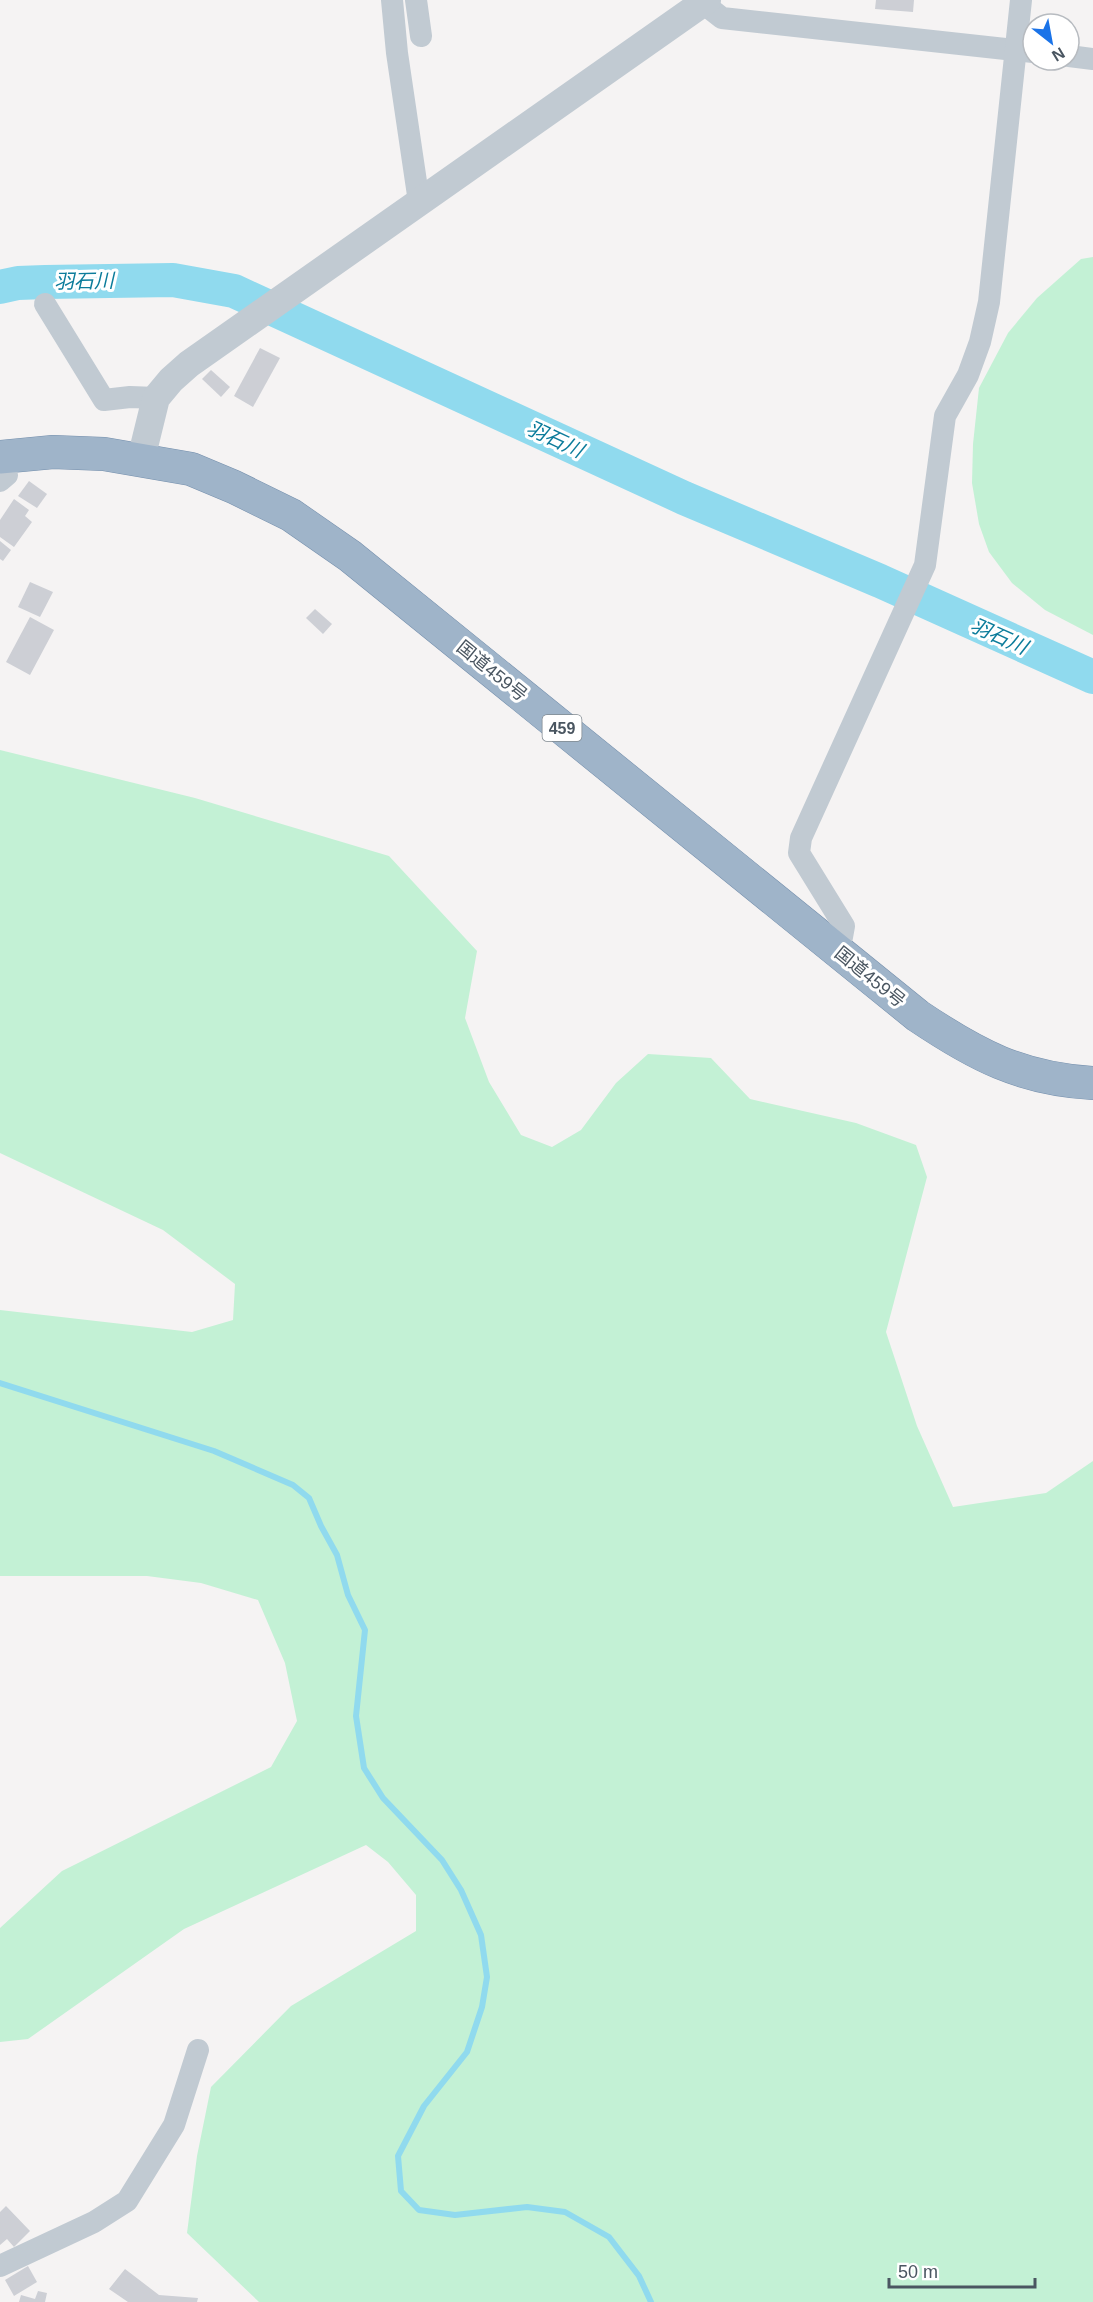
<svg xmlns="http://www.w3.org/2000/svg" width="1093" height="2302" viewBox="0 0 1093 2302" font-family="Arial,'Noto Sans JP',sans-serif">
	<rect width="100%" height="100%" fill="#f5f3f3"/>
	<!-- green -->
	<g fill="#c3f1d5">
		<polygon points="1093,257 1093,635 1045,610 1012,583 989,552 979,524 972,483 973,444 979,388 1008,333 1037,298 1081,259"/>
		<polygon points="0,750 195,798 389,856 477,951 465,1018 489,1082 521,1135 552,1147 581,1130 616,1083 648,1054 711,1058 750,1099 856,1123 916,1145 927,1177 886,1332 917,1426 953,1507 1046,1493 1093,1461 1093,2302 259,2302 187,2233 197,2156 211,2087 291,2006 416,1931 416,1895 388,1862 366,1845 184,1929 28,2039 0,2042 0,1928 62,1871 271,1767 297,1721 285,1663 258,1600 201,1583 147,1576 0,1576 0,1310 192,1332 233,1320 235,1284 163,1230 0,1153"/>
	</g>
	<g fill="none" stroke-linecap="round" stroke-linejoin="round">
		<!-- stream -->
		<polyline stroke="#90daee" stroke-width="6" points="0,1383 214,1451 293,1485 309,1498 321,1526 337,1555 348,1595 365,1630 356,1716 364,1768 383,1798 442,1860 461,1890 481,1935 487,1977 482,2007 467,2052 424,2106 398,2156 401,2191 419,2210 455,2215 527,2207 565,2212 609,2237 639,2276 651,2302"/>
		<!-- river -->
		<polyline stroke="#90daee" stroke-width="34" points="0,287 18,283 45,282 173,280 234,291 684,498 880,581 1093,677"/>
	</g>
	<!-- building -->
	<g fill="#cdcfd5">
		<polygon points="876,0 914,0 913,12 875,9"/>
		<polygon points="260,348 280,358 253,407 234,396"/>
		<polygon points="211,370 230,387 221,397 202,379"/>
		<polygon points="29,481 47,494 37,508 18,496"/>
		<polygon points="14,499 29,510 25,516 32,522 14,547 0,537 0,520"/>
		<polygon points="0,541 11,550 3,561 0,559"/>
		<polygon points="30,582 53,592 40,617 18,607"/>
		<polygon points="315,609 332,624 323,634 306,618"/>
		<polygon points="30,617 54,630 30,675 6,662"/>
		<polygon points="6,2206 30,2231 14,2247 7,2239 0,2245 0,2212"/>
		<polygon points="28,2266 37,2282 14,2296 5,2280"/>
		<polygon points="125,2269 159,2295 198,2298 197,2302 128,2302 109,2289"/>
		<polygon points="38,2291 47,2293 45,2302 19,2302 21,2295 35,2299"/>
	</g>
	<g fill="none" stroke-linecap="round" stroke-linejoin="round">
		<!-- trunk casing -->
		<g stroke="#7690ad" stroke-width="34">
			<path id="trunk" d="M0 457 53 452 104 454 191 469 234 487 291 515 350 556 918 1016C976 1055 1021 1079 1093 1083"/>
		</g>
		<!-- minor -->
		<g stroke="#c1cad2" stroke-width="22">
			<polyline points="392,0 397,53 419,202"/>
			<polyline points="416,0 421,36"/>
			<polyline points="699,0 722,18 1033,52"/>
			<polyline points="1069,56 1093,59"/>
			<polyline points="45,304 104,400 130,397 156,398"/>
			<polyline points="0,481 7,475"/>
			<polyline points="836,949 842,937 844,926 799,853 801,838 925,565 945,416 968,375 980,342 989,302 1021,0"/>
			<polyline points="0,2266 94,2222 127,2201 174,2125 198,2050"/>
		</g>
		<!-- tertiary -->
		<polyline stroke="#c1cad2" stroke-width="28" points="141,459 156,398 171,380 189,364 707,0"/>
		<!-- trunk -->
		<use href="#trunk" stroke="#9fb4c9" stroke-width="33"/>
	</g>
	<g text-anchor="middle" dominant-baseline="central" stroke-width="6" stroke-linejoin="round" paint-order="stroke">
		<!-- shield labels -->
		<rect fill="#fff" stroke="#808990" stroke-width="1.5" x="542.5" y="715" width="39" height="26" rx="4.5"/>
		<g font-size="16" font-weight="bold" fill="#4a5661">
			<text x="562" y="728">459</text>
		</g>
		<!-- street labels -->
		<g font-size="18" fill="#4a5661" stroke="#fff">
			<text transform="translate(492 671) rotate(39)">国道459号</text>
			<text transform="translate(870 977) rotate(39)">国道459号</text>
		</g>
		<!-- water labels -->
		<g font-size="20" font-style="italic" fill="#0c7c9b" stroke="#fff">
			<text transform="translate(84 281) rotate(-1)">羽石川</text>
			<text transform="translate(555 439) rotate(25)">羽石川</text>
			<text transform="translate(999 636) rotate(24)">羽石川</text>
		</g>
	</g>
	<!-- north arrow -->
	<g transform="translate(1051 42) rotate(149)"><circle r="28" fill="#ffffff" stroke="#b7bbc0" stroke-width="1.5"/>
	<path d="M0-4.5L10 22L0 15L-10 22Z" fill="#1a73e8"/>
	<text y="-9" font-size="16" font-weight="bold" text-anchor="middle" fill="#4a5661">N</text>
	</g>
	<!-- scale -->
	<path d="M889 2278v9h146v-9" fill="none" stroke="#4a5661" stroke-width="3"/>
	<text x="898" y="2278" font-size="18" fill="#4a5661" stroke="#ffffff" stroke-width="4.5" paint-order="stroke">50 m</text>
</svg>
